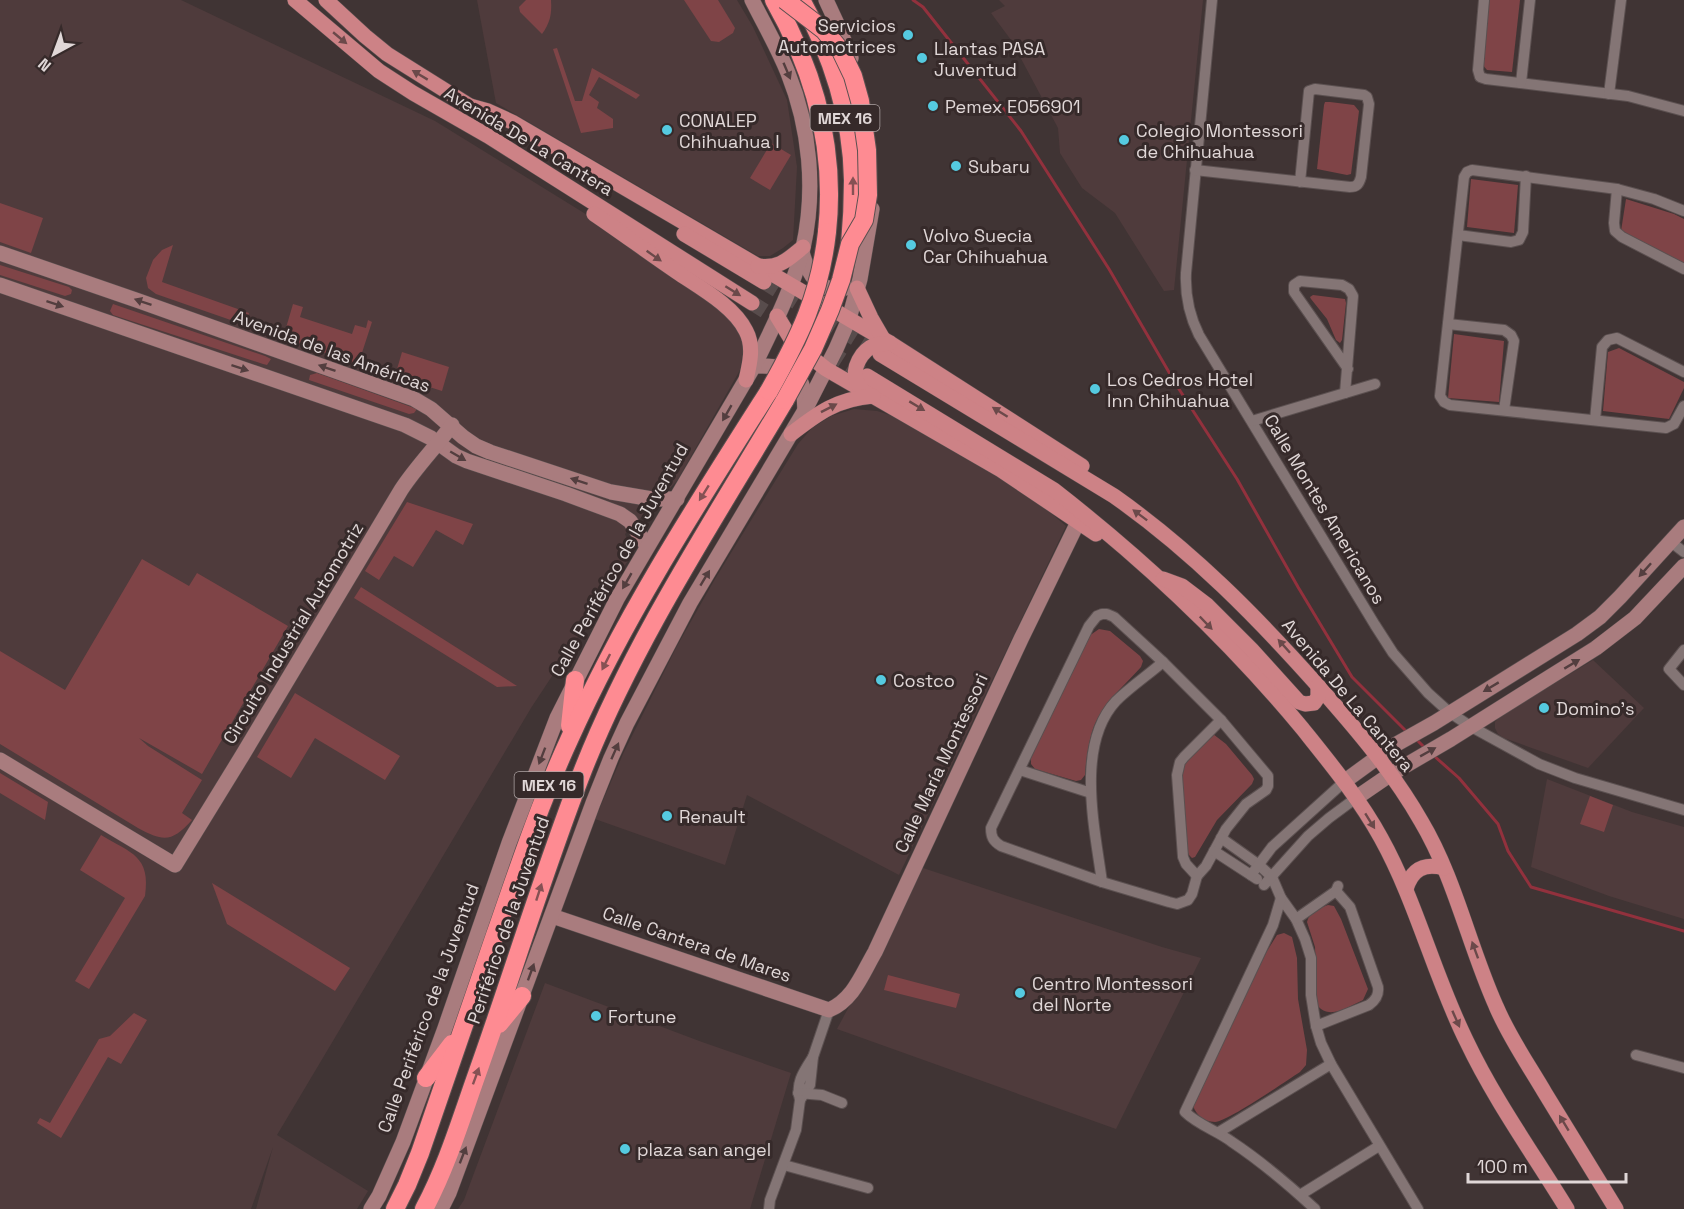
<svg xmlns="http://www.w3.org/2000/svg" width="1684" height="1209" viewBox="0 0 1684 1209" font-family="'Space Grotesk',sans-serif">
	<rect width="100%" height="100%" fill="#403434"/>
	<!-- built -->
	<g fill="#4f3b3c">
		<polygon points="0,0 181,0 435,121 584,213 725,312 742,336 743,351 740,370 677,481 625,534 633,553 531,708 277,1135 368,1191 357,1209 256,1209 273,1147 251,1209 0,1209"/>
		<polygon points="477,0 737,0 753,27 787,100 797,167 793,240 783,248 770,256 758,256 496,103"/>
		<polygon points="999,0 1203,0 1174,290 1164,291 1115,213 1082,188 1060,153 1058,128 1011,40 991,13 1005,6"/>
		<polygon points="854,409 877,411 890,415 1032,497 1066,526 899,875 747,795 725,865 595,819 623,754 677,646 715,579 798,444 812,428 831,416"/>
		<polygon points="1593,660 1644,708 1588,768 1504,738 1498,734 1495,728 1495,722 1499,717"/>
		<polygon points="1547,779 1632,812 1684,827 1684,919 1609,896 1531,867"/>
		<polygon points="923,868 1162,947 1201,958 1116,1129 837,1029"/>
		<polygon points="545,983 702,1042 791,1073 750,1209 458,1209 464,1200"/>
	</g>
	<!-- green -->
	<g fill="#7f4447">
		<path d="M526 0H551C552 14 550 23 542 34L520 12 519 7Z"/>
		<polygon points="684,0 718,0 735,28 733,33 719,42 711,41"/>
		<polygon points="1489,0 1520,0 1512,72 1487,70 1482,64"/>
		<polygon points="557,48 575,101 582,101 592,68 640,95 636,99 599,77 589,95 599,102 597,108 613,119 613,128 581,133 553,49"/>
		<polygon points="1325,102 1330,102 1354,105 1359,111 1351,174 1347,175 1317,169 1324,105"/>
		<polygon points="771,143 791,155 770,190 750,178"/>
		<polygon points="1471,179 1518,185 1514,233 1467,227"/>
		<polygon points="1626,199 1674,214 1684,219 1684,264 1621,231"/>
		<polygon points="0,203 43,218 31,253 0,242"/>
		<polygon points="173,245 162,282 249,313 245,325 156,294 148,288 146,278 153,260 162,250"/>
		<polygon points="0,265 69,287 72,290 71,294 65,296 0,275"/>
		<polygon points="1313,295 1345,299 1346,303 1342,340 1340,343 1336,340 1327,319 1311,299 1310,297"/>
		<polygon points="113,304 265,356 271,359 267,365 263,364 113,315 110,311"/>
		<polygon points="293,304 303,307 300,317 352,334 355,325 366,328 368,320 372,322 358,365 283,338"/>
		<polygon points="1454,334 1504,341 1499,402 1448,398"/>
		<polygon points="1619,348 1684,382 1684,388 1669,419 1603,411 1608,352"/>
		<polygon points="402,352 449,367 442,391 395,376"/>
		<polygon points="317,373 417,409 414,413 409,414 309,380 310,375"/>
		<polygon points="407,502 473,524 463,545 436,530 413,567 394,556 379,580 365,571"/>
		<path d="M142 559 189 586 197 573 288 626 202 774 139 738 148 746 202 780 182 813 192 820C172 842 164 842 138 828L0 744V651L65 690Z"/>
		<polygon points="361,587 517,686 497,687 354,598"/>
		<path d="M1099 629 1110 631 1140 656 1143 661 1141 667C1123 687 1100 706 1092 732 1088 746 1086 761 1085 775L1081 780 1076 781 1035 769 1031 764V758L1089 636Z"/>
		<polygon points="295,693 400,756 385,780 315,738 291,778 257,757"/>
		<polygon points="1213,734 1226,744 1252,775 1254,779 1252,784 1217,820 1195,857 1192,858 1189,855 1187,851 1181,762"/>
		<polygon points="0,773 48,802 45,820 0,793"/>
		<polygon points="1590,796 1613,805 1604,832 1580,824"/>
		<path d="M101 835C131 853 151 856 145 896L89 989 75 981 125 898 80 870Z"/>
		<polygon points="212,883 350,968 335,991 227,924"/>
		<path d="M1328 905 1334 906 1341 919 1368 989 1363 1000C1350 1006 1329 1021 1317 1005L1315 947 1307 922C1309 913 1319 908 1328 905Z"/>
		<path d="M1284 933 1292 937 1297 958 1298 999 1307 1050 1306 1065 1300 1072C1286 1081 1227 1122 1215 1122 1203 1122 1194 1113 1192 1102L1267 951 1277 935Z"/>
		<polygon points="888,975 960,994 956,1008 884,990"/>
		<polygon points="134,1013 147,1020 121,1064 108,1057 61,1138 37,1123 40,1118 50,1123 99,1039 110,1036"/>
	</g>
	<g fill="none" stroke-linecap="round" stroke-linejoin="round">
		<!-- stream -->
		<g stroke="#92313d" stroke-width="3">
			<polyline points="913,0 923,7 1021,131 1109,269 1177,386 1237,479 1298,587 1352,677 1408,733"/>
			<polyline points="1416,739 1426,749"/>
			<polyline points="1433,755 1459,778 1498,824 1508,851 1531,887 1684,931"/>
		</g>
		<!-- primary-tunnel -->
		<g stroke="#584c4c" stroke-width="15" stroke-dasharray="15 8" stroke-linecap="butt">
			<polyline points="764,282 880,354"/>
			<polyline points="752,303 866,375"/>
		</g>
		<!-- street casing -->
		<g stroke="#5b5050" stroke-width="12">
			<g id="street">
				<path d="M1212 0 1186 273C1185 296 1189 315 1199 335L1375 625 1393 653 1428 693 1449 712 1470 726 1539 764 1575 778 1684 810"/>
				<polyline points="1484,0 1478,70 1480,77 1486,79 1628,96 1684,111"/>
				<polyline points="1521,83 1530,0"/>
				<polyline points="1609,94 1621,0"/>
				<path d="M1195 170 1350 187C1357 187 1359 184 1361 177L1369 104 1367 97 1364 95 1315 89 1309 91 1300 182"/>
				<polyline points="1617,189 1614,223 1615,231 1622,237 1684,269"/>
				<polyline points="1684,211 1654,199 1617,189 1472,170 1467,172 1464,177 1440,396 1444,402 1450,405 1666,428 1674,424 1684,406"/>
				<polyline points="1458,235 1511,242 1519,240 1523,232 1526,176"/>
				<polyline points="1448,324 1504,330 1511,335 1514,341 1504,410"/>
				<polyline points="1345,393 1353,296 1349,289 1342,285 1300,281 1294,285 1294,292 1348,369"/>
				<polyline points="1595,420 1602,347 1608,340 1617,338 1684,372"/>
				<polyline points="1252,421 1375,384"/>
				<polyline points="1671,542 1684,552"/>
				<path d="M1102 614H1107L1114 617 1163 662 1221 720 1268 776V786L1266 790 1246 804 1226 829 1206 866 1197 876 1192 894 1188 900 1177 904 1169 902 1102 882 1001 846C993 841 991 837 991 828L1089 626 1097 616Z"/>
				<polyline points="1684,650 1669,669 1684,685"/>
				<polyline points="1020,770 1091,793"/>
				<polyline points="1221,838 1259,865 1272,877 1281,898 1296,919 1305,939 1311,958 1311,995 1316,1026 1321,1043 1331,1064 1418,1209"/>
				<polyline points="1214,851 1257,879"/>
				<polyline points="1251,875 1272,847 1345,781"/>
				<polyline points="1197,876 1186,864 1183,857 1177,775 1180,762 1184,757 1221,720"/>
				<path d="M1102 882C1095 829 1075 745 1116 701 1130 687 1148 675 1163 662"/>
				<polyline points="1264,885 1308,836 1329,818 1356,798"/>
				<path d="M1281 898 1273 925 1185 1112C1198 1125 1218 1131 1232 1142 1262 1162 1289 1185 1315 1209"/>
				<polyline points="1296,919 1336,891 1338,886"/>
				<path d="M1316 1026 1369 1005C1376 1000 1379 995 1378 987L1350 907 1336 891"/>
				<polyline points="1636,1055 1684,1068"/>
				<path d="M813 1057 810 1085 800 1100C795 1083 804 1071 813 1057Z"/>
				<polyline points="813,1057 829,1010"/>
				<polyline points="798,1093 822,1095 842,1103"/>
				<polyline points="1219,1132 1331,1064"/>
				<polyline points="784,1165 868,1188"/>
				<polyline points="1300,1195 1379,1146"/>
				<polyline points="769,1209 770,1200 796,1130 800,1100"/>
			</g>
		</g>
		<!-- secondary casing -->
		<g stroke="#5b5050" stroke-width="16">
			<g id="secondary">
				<polyline points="826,0 839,28 851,58"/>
				<path d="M802 252C808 275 819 294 846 288"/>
				<polyline points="0,253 139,301 414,399 431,409 463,437 476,446 490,452 611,492 652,499 677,499"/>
				<polyline points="0,285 405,425 431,438 456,456 467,461 566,494 620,514 630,521 647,546"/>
				<path d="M754 366C771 366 795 365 802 385 805 392 804 402 805 410"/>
				<path d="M0 760 175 865 242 756 401 490C416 467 435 448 452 425"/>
				<polyline points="1345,781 1393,746 1434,723 1577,634 1600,617 1620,597 1684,527"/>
				<polyline points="1356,798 1391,774 1451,739 1596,648 1635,618 1684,566"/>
				<path d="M552 916 829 1010C854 999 862 974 875 952L1021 639 1078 522"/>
				<path d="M371 1209 379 1196 403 1142 445 1028 509 843 557 718 617 599 754 366C772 329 793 288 803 248 816 190 810 128 788 73 778 48 764 24 752 0"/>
				<polyline points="441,1209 449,1193 593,803 611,758 627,723 690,603 805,410 836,349 849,319 860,279 872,209"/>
			</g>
		</g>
		<!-- primary casing -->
		<g stroke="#5b5050" stroke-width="16">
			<g id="primary">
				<polyline points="295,0 379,71 413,93 488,136 752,303"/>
				<polyline points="326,0 365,36 387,54 478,111"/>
				<polyline points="470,106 488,111 512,122 890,343 1082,466"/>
				<path d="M594 214C622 233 649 253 677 272 699 287 734 306 746 331 754 346 750 363 746 380"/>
				<polyline points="684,234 764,282"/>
				<path d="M758 266C779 269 787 260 803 247"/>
				<polyline points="857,288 871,318 882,337"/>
				<polyline points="777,316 791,339 802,350 826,369 1001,470 1096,534"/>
				<path d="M880 354 1114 496C1192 551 1257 617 1320 688 1357 730 1393 772 1421 821 1455 878 1469 946 1496 1006 1509 1037 1528 1064 1545 1093 1569 1132 1592 1170 1616 1209"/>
				<path d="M867 376 1054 490C1144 560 1229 640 1302 728 1330 763 1359 798 1381 838 1417 903 1434 976 1467 1042 1494 1099 1534 1155 1567 1209"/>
				<path d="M862 390C860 387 858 385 857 382 851 368 862 350 875 345 880 344 885 344 890 343"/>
				<path d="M791 434C818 413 837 399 873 396"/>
				<polyline points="1163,579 1182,586 1207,605 1252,650 1299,702 1305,704 1314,703 1318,697 1318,686"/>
				<path d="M1406 889C1412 869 1424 863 1444 868"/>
			</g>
		</g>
		<!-- highway casing -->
		<g stroke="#5b5050" stroke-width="20">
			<g id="highway">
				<path d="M774 0C815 72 836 149 827 232"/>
				<path d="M801 0C832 54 852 117 853 180 853 201 852 223 850 244"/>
				<polyline points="570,726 575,680"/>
				<polyline points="499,1024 522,996"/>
				<polyline points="426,1078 452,1044"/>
				<path d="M395 1209 407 1185 420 1153C445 1081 470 1008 495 935 518 869 540 803 569 740 624 617 697 504 769 391"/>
				<path d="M424 1209C447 1166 461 1119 477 1074 513 973 544 870 583 770 634 641 715 518 785 400"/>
			</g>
		</g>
		<!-- street -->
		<use href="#street" stroke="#847575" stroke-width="10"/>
		<!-- secondary -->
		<use href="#secondary" stroke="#a97c7e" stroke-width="15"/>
		<!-- primary -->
		<use href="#primary" stroke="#cd8286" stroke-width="15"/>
		<!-- highway -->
		<use href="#highway" stroke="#fe8b92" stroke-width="18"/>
		<!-- highway-bridge casing -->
		<g stroke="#5b5050" stroke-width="20" stroke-linecap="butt">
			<g id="highway-bridge">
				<polyline points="785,0 824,30 841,51 853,76 860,101 867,150 868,195 864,220 850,244 841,280 830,310 813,349 785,400"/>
				<path d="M769 391C800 336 820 295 827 232"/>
			</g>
		</g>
		<!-- highway-bridge -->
		<use href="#highway-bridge" stroke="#fe8b92" stroke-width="18"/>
	</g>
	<!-- one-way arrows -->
	<defs><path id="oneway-solid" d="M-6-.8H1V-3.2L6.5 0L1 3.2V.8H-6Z" transform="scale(1.5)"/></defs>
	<g fill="#6b494a">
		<use href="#oneway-solid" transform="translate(340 38) rotate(40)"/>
		<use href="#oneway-solid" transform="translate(420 75) rotate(-149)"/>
		<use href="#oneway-solid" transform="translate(654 256) rotate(35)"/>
		<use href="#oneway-solid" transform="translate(733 291) rotate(32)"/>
		<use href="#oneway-solid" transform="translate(917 406) rotate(31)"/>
		<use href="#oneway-solid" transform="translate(829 408) rotate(-27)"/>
		<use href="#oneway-solid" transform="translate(1000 412) rotate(-148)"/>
		<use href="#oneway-solid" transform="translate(1140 515) rotate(-143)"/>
		<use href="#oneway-solid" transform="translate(1206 623) rotate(46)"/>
		<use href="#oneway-solid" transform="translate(1284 646) rotate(-132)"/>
		<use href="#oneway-solid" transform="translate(1370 821) rotate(58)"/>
		<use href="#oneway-solid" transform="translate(1475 950) rotate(-110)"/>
		<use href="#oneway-solid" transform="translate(1456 1019) rotate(66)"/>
		<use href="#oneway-solid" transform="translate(1564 1123) rotate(-121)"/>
	</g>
	<g fill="#533e3f">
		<use href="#oneway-solid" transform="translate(787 71) rotate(67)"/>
		<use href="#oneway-solid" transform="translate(143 302) rotate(-161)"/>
		<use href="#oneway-solid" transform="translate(55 304) rotate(18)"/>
		<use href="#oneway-solid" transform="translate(240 368) rotate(18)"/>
		<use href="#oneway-solid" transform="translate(327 368) rotate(-161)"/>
		<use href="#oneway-solid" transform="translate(727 413) rotate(120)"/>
		<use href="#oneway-solid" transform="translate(458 456) rotate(30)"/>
		<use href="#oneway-solid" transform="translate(579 481) rotate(-162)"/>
		<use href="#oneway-solid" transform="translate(1645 570) rotate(132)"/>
		<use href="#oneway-solid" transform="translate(705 578) rotate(-59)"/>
		<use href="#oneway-solid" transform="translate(627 581) rotate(120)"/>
		<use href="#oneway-solid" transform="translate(1572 664) rotate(-31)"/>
		<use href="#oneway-solid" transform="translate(1491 687) rotate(149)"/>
		<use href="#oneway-solid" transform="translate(615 751) rotate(-66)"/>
		<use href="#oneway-solid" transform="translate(1428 752) rotate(-29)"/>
		<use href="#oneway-solid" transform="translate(542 756) rotate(111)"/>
		<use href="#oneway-solid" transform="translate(531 972) rotate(-70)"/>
		<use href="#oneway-solid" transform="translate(463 1155) rotate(-69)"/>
	</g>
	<g fill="#865154">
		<use href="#oneway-solid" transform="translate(853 186) rotate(-90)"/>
		<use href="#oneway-solid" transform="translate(704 493) rotate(122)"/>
		<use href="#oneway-solid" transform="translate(606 662) rotate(117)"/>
		<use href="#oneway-solid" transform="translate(539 892) rotate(-72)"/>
		<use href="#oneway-solid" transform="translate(476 1076) rotate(-70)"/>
	</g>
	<!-- markers -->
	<g fill="#55cae0" stroke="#362a2a" stroke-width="2">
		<circle cx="908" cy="35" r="6"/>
		<circle cx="922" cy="58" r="6"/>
		<circle cx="933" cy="106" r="6"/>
		<circle cx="667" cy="130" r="6"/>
		<circle cx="1124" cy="140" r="6"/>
		<circle cx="956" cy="166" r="6"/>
		<circle cx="911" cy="245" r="6"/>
		<circle cx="1095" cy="389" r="6"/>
		<circle cx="881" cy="680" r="6"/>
		<circle cx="1544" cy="708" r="6"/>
		<circle cx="667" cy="816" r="6"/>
		<circle cx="1020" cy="993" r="6"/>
		<circle cx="596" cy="1016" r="6"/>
		<circle cx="625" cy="1149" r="6"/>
	</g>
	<g text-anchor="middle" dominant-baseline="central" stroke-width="6" stroke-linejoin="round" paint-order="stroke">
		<!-- shield labels -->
		<g fill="#362a2a" stroke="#ada3a3" stroke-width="1.5">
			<rect x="810.5" y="105" width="69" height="26" rx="4.5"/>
			<rect x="514.5" y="772" width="69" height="26" rx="4.5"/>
		</g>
		<g font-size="16" font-weight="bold" fill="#e0d7d7">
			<text x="845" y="118">MEX 16</text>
			<text x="549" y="785">MEX 16</text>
		</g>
		<!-- poi labels -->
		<g font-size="18" fill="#e0d7d7" stroke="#362a2a" text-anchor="start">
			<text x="896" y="25" text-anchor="end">Servicios<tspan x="896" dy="21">Automotrices</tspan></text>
			<text x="934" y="48">Llantas PASA<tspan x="934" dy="21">Juventud</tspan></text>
			<text x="945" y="106">Pemex E056901</text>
			<text x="679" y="120">CONALEP<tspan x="679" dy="21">Chihuahua I</tspan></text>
			<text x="1136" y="130">Colegio Montessori<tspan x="1136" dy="21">de Chihuahua</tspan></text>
			<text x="968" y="166">Subaru</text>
			<text x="923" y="235">Volvo Suecia<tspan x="923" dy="21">Car Chihuahua</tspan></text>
			<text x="1107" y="379">Los Cedros Hotel<tspan x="1107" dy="21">Inn Chihuahua</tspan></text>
			<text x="893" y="680">Costco</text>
			<text x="1556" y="708">Domino's</text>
			<text x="679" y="816">Renault</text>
			<text x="1032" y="983">Centro Montessori<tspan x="1032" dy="21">del Norte</tspan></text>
			<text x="608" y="1016">Fortune</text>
			<text x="637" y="1149">plaza san angel</text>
		</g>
		<!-- street labels -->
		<g font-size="18" fill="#e0d7d7" stroke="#362a2a">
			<text transform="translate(529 141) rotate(31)">Avenida De La Cantera</text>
			<text transform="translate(332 351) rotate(20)">Avenida de las Américas</text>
			<text transform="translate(1325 509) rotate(59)">Calle Montes Americanos</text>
			<text transform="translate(619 560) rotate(-61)">Calle Periférico de la Juventud</text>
			<text transform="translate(293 633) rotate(-59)">Circuito Industrial Automotriz</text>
			<text transform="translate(1348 695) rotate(50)">Avenida De La Cantera</text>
			<text transform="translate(941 763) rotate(-65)">Calle María Montessori</text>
			<text transform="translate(508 920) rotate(-71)">Periférico de la Juventud</text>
			<text transform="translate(697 944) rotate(19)">Calle Cantera de Mares</text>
			<text transform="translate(428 1008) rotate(-70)">Calle Periférico de la Juventud</text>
		</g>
	</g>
	<!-- north arrow -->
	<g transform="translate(54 54) rotate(221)" stroke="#362a2a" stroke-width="4.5" paint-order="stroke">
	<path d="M0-4.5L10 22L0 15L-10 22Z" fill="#e0d7d7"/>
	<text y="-9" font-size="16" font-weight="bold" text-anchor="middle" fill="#e0d7d7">N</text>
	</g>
	<!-- scale -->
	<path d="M1468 1173v9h158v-9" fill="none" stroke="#e0d7d7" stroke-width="3"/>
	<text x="1477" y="1173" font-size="18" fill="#e0d7d7" stroke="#362a2a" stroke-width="4.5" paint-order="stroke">100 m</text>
</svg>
